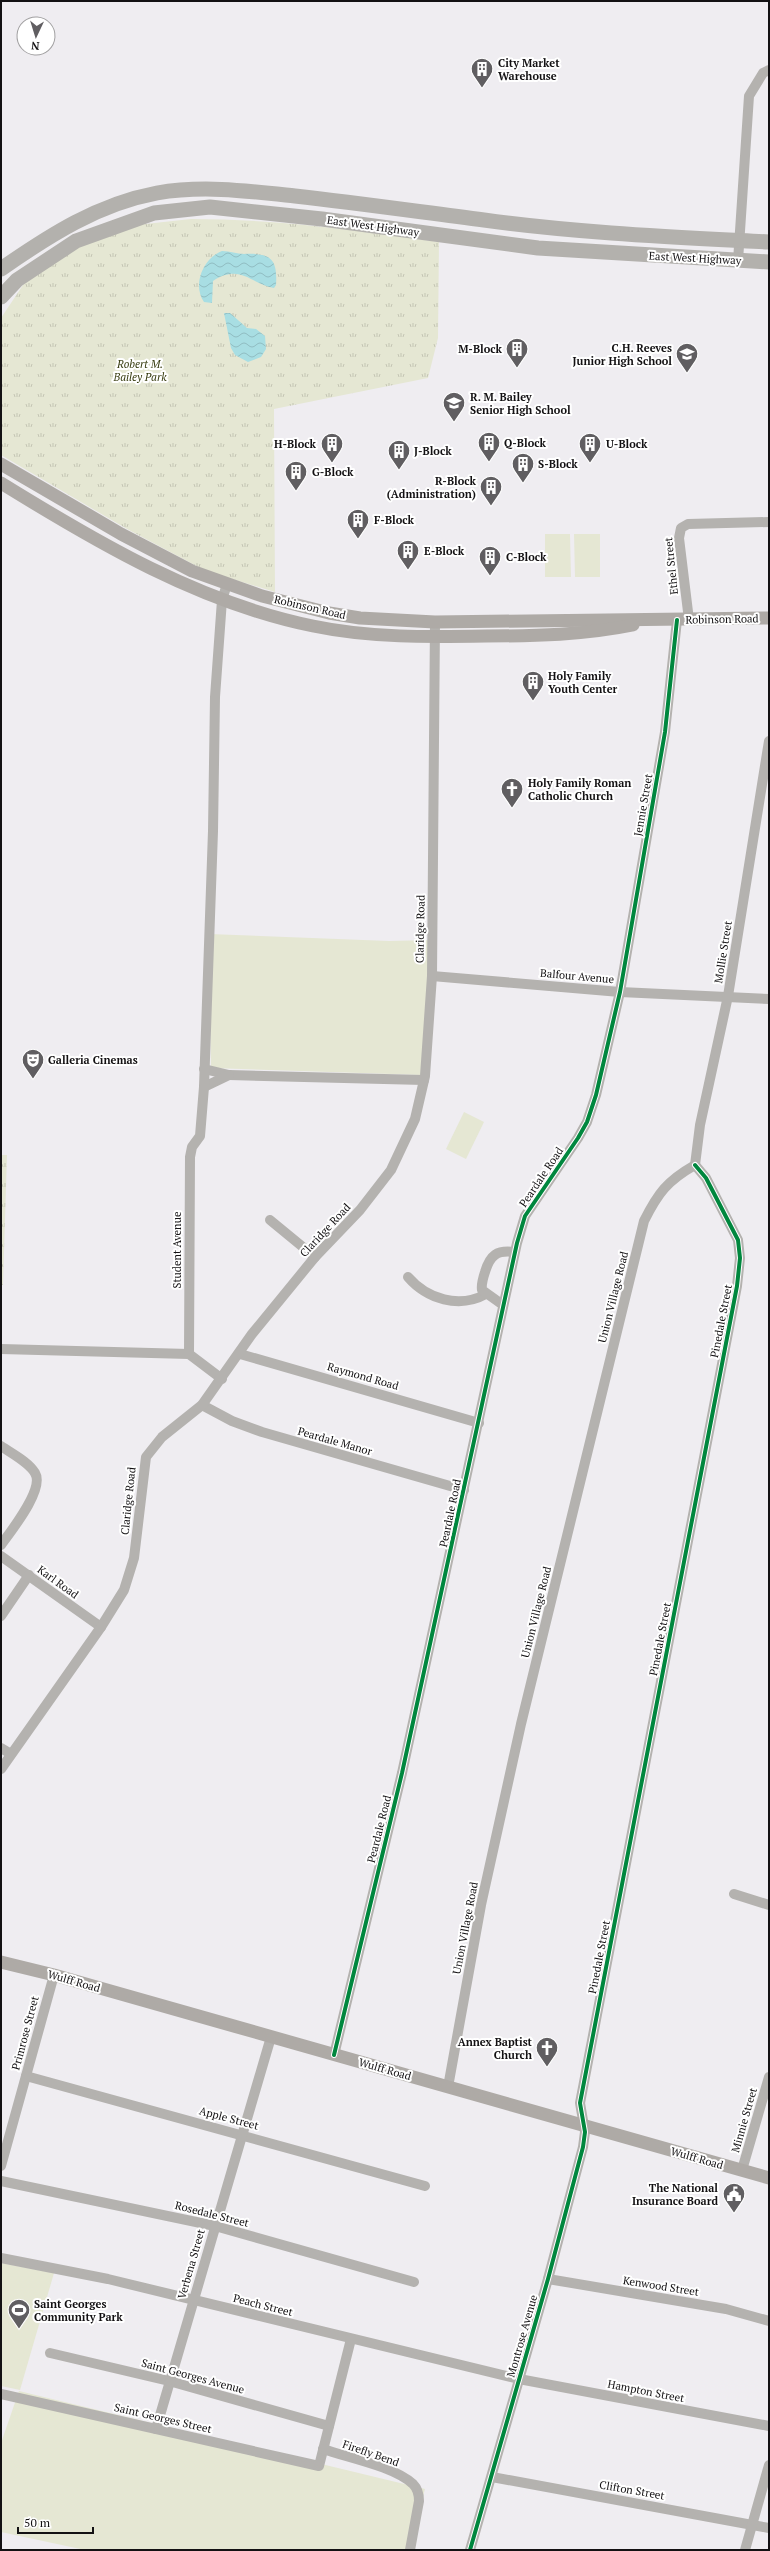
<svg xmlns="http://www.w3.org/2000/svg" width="770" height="2551" viewBox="0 0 770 2551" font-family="'PT Serif',serif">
	<defs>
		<pattern id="park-tufts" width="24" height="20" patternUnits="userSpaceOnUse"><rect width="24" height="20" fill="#e5e7d3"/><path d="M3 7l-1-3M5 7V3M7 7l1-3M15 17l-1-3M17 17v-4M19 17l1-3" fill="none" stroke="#c4c5b4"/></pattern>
		<pattern id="water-waves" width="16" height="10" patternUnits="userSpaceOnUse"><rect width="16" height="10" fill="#a8dee3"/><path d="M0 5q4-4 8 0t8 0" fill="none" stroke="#90bdc2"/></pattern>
	</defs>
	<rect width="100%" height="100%" fill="#efedf1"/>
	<!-- green -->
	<g fill="#e5e7d3">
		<polygon points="545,534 570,534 571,577 545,577"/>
		<polygon points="574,534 600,534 600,577 575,577"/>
		<polygon points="209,934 389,941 432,940 421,1075 211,1068"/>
		<polygon points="464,1112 484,1122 466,1159 446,1149"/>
		<polygon points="1,2263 54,2273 20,2390 1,2386"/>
		<polygon points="19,2391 425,2489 409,2550 85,2550 1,2532 1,2443"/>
	</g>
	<!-- park -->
	<g fill="url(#park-tufts)">
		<path d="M191 219C276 219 355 230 439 242L438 338 428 378 274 409 275 592 206 571 127 529 1 455V318L23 285 44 267 75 247 127 226Z"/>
		<polygon points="1,1155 7,1155 3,1285 1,1285"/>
	</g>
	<!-- water -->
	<g fill="url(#water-waves)">
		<path d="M222 251C230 251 237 254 244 254 269 253 278 257 276 285L274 288C250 284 241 263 213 281L212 303 204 302C192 285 203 258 222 251Z"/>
		<polygon points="224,313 230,313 247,328 256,329 265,336 266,349 261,357 248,362 235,355 231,348"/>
	</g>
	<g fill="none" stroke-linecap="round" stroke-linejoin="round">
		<!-- minor -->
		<g stroke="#b4b2af" stroke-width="10">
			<polyline points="738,261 749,96 763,73 769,70"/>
			<polyline points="689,620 679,538 681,528 688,524 769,522"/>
			<polyline points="432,976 620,992 769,999"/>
			<polyline points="204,1069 229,1075 424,1080"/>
			<polyline points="204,1087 229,1075"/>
			<polyline points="695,1165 700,1125 728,996 769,741"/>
			<polyline points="270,1220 315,1257"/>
			<path d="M408 1277C427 1299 459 1309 486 1294"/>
			<path d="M503 1305 482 1290C481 1284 483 1278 485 1272 490 1255 497 1250 514 1252"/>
			<polyline points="1,1349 189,1354 222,1379"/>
			<polyline points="189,1354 190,1157 192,1147 200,1136 204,1087 213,831 215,697 222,600 227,584"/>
			<polyline points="240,1354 479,1423"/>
			<polyline points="202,1405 232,1421 262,1432 464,1490"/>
			<path d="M1 1446C11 1453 29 1462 35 1473 45 1489 11 1531 1 1545"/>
			<polyline points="1,1556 101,1627"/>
			<polyline points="1,1616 29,1575"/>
			<polyline points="1,1748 11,1754"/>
			<polyline points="1,1769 101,1627 124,1590 134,1558 146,1457 162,1437 202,1405 252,1334 315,1257 360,1210 391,1170 415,1119 425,1076 432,976 435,622"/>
			<polyline points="734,1894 769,1905"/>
			<polyline points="334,2055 402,1773 517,1243 525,1216 578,1138 587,1122 596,1095 620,992 665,732 677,620"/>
			<polyline points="26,2076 425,2186"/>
			<path d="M448 2087 481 1905 521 1724 644 1221C658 1193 667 1181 695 1165"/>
			<polyline points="1,2166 54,1975"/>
			<polyline points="742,2170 769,2077"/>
			<polyline points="1,2181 215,2226 414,2282"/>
			<polyline points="1,2258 108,2279 519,2379 769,2426"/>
			<polyline points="548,2279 726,2309 769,2321"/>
			<polyline points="50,2353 169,2381 329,2426"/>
			<polyline points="1,2394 319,2466 351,2339"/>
			<polyline points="156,2429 271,2037"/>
			<path d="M323 2449C349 2458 393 2466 413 2484 418 2489 419 2495 419 2501L410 2550"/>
			<polyline points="492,2477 769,2528"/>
			<polyline points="470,2550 548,2279 583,2147 585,2132 580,2103 737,1286 740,1258 738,1240 706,1178 695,1165"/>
			<polyline points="745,2550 769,2465"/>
		</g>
		<!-- major -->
		<g stroke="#aeaaa6" stroke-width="13">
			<polyline points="1,464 121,534 192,571 262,596 329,613 360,618 435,622 769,618"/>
			<path d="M1 483C98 543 200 603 313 626 370 638 429 637 486 636 536 636 584 635 633 625"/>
			<polyline points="1,1962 54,1975 769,2178"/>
		</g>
		<!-- highway -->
		<g stroke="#b3b1ad" stroke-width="15">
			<path d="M1 269C50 235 98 204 157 193 203 185 249 191 295 196 358 203 421 212 484 220 578 233 674 237 769 242"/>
			<polyline points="1,297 17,280 76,241 154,213 210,207 322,219 538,248 769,262"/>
		</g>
		<!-- cycleway casing -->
		<g stroke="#fff" stroke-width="6">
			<g id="cycleway">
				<polyline points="334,2055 402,1773 517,1243 525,1216 578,1138 587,1122 596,1095 620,992 665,732 677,620"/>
				<polyline points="470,2550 548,2279 583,2147 585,2132 580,2103 737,1286 740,1258 738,1240 706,1178 695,1165"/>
			</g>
		</g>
		<!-- cycleway -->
		<use href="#cycleway" stroke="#00873e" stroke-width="4"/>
	</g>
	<!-- icons -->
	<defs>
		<g id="building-pin" transform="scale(1.15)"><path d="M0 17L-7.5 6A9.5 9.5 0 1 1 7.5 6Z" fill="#605e61" stroke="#fff"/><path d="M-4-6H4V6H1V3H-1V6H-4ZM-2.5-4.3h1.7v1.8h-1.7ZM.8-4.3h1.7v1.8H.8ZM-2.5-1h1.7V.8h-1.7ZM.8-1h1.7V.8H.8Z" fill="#fff"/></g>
		<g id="school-pin" transform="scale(1.15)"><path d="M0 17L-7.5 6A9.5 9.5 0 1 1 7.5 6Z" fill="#605e61" stroke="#fff"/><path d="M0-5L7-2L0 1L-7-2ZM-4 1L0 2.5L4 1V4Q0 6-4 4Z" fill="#fff"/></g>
		<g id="church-pin" transform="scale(1.15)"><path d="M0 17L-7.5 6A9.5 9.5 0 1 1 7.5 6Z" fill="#605e61" stroke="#fff"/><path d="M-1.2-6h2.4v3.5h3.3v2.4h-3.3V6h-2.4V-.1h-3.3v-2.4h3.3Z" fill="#fff"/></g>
		<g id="theatre-pin" transform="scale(1.15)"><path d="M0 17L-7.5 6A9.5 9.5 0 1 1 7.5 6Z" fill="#605e61" stroke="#fff"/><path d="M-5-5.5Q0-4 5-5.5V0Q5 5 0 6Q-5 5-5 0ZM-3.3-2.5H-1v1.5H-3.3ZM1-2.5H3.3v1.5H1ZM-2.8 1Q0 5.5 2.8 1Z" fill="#fff"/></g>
		<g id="civic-pin" transform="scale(1.15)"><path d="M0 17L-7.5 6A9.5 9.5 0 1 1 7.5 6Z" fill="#605e61" stroke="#fff"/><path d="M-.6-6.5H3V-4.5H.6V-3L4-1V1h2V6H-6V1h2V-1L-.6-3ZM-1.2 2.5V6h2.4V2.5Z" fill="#fff"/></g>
		<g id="stadium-pin" transform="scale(1.15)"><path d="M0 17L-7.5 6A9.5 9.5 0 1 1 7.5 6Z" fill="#605e61" stroke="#fff"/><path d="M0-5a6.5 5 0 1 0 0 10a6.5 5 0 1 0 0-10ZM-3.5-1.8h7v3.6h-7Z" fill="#fff"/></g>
	</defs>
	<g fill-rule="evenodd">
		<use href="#building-pin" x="482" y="69"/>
		<use href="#building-pin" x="517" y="349"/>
		<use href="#school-pin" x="687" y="354"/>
		<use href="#school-pin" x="454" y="403"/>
		<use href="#building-pin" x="489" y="443"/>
		<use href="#building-pin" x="332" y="444"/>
		<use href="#building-pin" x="590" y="444"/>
		<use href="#building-pin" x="399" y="451"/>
		<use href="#building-pin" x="523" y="464"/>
		<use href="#building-pin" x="296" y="472"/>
		<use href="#building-pin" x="491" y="487"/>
		<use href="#building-pin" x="358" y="520"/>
		<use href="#building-pin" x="408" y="551"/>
		<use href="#building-pin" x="490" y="557"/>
		<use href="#building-pin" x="533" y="682"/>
		<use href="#church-pin" x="512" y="789"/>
		<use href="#theatre-pin" x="33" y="1060"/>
		<use href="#church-pin" x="547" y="2048"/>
		<use href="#civic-pin" x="734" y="2194"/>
		<use href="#stadium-pin" x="19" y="2310"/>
	</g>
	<g text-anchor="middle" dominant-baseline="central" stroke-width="4" stroke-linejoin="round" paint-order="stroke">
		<!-- poi labels -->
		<g font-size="11" font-weight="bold" fill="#131113" stroke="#fff" text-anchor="start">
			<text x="498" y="63">City Market<tspan x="498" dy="13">Warehouse</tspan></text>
			<text x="672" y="348" text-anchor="end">C.H. Reeves<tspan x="672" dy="13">Junior High School</tspan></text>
			<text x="502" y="349" text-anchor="end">M-Block</text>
			<text x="470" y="397">R. M. Bailey<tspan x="470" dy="13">Senior High School</tspan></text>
			<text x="504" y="443">Q-Block</text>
			<text x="316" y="444" text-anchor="end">H-Block</text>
			<text x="606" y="444">U-Block</text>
			<text x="414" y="451">J-Block</text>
			<text x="538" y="464">S-Block</text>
			<text x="312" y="472">G-Block</text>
			<text x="476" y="481" text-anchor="end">R-Block<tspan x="476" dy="13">(Administration)</tspan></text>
			<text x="374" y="520">F-Block</text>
			<text x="424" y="551">E-Block</text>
			<text x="506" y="557">C-Block</text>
			<text x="548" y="676">Holy Family<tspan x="548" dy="13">Youth Center</tspan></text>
			<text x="528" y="783">Holy Family Roman<tspan x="528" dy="13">Catholic Church</tspan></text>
			<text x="48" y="1060">Galleria Cinemas</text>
			<text x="532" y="2042" text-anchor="end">Annex Baptist<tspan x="532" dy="13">Church</tspan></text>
			<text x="718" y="2188" text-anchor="end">The National<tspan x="718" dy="13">Insurance Board</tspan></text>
			<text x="34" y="2304">Saint Georges<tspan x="34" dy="13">Community Park</tspan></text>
		</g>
		<!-- street labels -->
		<g font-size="11" fill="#131113" stroke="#fff">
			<text transform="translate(373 226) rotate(8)">East West Highway</text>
			<text transform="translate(695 258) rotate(3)">East West Highway</text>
			<text transform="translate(671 566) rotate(-96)">Ethel Street</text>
			<text transform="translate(310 607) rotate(13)">Robinson Road</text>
			<text transform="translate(722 619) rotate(-1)">Robinson Road</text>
			<text transform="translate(643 805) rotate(-80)">Jennie Street</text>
			<text transform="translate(420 929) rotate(-89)">Claridge Road</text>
			<text transform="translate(723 952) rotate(-81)">Mollie Street</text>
			<text transform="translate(577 976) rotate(5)">Balfour Avenue</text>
			<text transform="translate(541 1177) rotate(-56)">Peardale Road</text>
			<text transform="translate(325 1230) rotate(-47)">Claridge Road</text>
			<text transform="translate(177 1250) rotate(-90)">Student Avenue</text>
			<text transform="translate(613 1297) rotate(-76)">Union Village Road</text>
			<text transform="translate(721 1321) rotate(-79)">Pinedale Street</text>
			<text transform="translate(363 1376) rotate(16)">Raymond Road</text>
			<text transform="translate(335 1441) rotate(16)">Peardale Manor</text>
			<text transform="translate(128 1501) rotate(-84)">Claridge Road</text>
			<text transform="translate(450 1513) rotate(-78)">Peardale Road</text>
			<text transform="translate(58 1582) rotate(36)">Karl Road</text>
			<text transform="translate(536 1612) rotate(-76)">Union Village Road</text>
			<text transform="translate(660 1639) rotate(-79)">Pinedale Street</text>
			<text transform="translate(379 1829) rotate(-76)">Peardale Road</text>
			<text transform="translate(465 1928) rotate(-79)">Union Village Road</text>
			<text transform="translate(599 1957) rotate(-79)">Pinedale Street</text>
			<text transform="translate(74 1981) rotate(16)">Wulff Road</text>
			<text transform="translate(25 2033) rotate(-75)">Primrose Street</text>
			<text transform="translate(385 2069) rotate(16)">Wulff Road</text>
			<text transform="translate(229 2118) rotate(15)">Apple Street</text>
			<text transform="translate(744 2120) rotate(-74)">Minnie Street</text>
			<text transform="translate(697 2158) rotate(16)">Wulff Road</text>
			<text transform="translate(212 2214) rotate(14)">Rosedale Street</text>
			<text transform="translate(191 2264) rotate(-74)">Verbena Street</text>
			<text transform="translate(661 2286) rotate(9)">Kenwood Street</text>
			<text transform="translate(263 2305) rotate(14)">Peach Street</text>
			<text transform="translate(522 2336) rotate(-74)">Montrose Avenue</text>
			<text transform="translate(193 2376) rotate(15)">Saint Georges Avenue</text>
			<text transform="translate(646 2391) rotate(11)">Hampton Street</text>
			<text transform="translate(163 2418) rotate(13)">Saint Georges Street</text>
			<text transform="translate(371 2453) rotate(19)">Firefly Bend</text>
			<text transform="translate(632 2490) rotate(10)">Clifton Street</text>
		</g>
		<!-- park labels -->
		<g font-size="11" font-style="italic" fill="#373c10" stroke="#fff">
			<text x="140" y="364">Robert M.<tspan x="140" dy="13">Bailey Park</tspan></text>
		</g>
	</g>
	<!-- border -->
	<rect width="770" height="2551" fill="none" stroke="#131113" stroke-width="4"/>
	<!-- north arrow -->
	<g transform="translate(36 36) rotate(184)"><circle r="19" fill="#ffffff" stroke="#a1a0a1"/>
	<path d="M0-3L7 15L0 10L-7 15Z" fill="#605e61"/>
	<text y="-6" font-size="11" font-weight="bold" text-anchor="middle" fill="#131113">N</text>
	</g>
	<!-- scale -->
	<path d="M18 2527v6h75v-6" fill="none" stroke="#131113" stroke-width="2"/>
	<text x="24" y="2527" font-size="12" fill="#131113" stroke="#ffffff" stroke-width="3" paint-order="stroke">50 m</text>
</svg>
